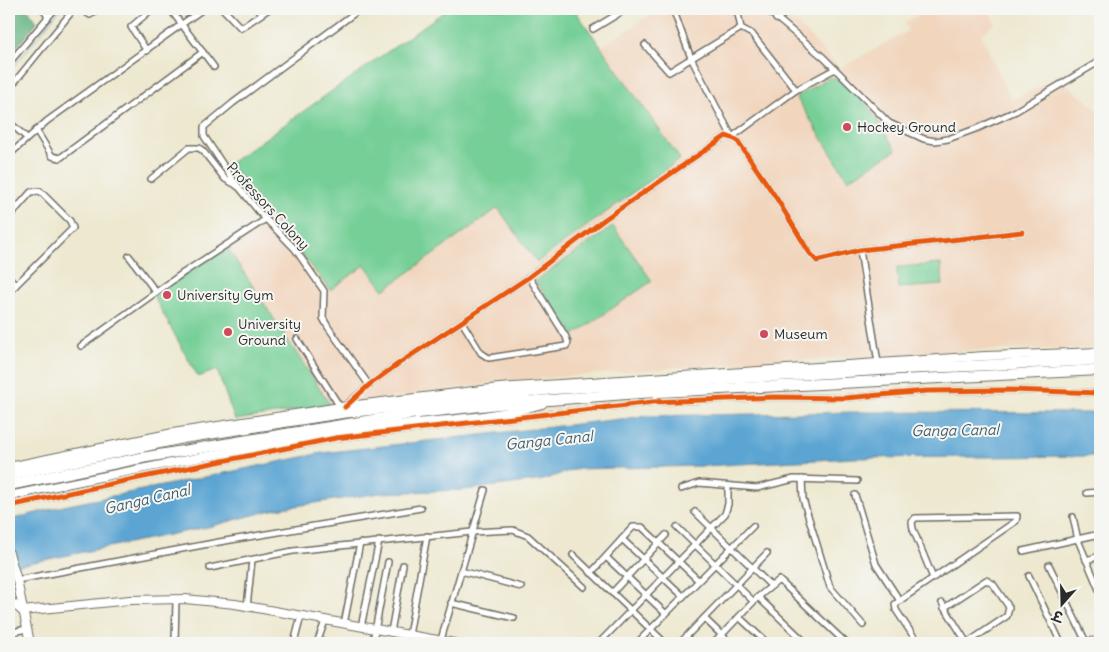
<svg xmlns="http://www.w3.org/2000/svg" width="1109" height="652" viewBox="0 0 1109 652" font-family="Delius,'Playpen Sans Deva',sans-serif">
	<rect width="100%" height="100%" fill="#f6f6f2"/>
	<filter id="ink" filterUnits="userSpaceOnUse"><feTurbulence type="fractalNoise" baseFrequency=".02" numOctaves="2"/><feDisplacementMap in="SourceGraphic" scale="10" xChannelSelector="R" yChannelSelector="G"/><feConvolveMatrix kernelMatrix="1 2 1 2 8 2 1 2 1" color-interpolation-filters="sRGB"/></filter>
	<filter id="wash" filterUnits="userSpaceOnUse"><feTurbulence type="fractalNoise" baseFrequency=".0096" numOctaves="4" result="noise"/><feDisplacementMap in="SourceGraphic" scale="20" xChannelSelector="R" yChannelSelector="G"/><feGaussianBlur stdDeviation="1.12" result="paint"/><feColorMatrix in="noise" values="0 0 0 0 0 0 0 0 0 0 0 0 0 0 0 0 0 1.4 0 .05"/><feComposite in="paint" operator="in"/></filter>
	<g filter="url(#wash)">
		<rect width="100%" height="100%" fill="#ede8cf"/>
		<!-- built -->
		<polygon fill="#f1d5bd" points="448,9 574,9 601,47 660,9 783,9 840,68 908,31 904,22 932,9 988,9 995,23 981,35 1011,100 1059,78 1100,112 1100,348 988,350 683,367 507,381 235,420 217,370 198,377 153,295 271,219 229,164"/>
		<!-- green -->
		<g fill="#75cf96" stroke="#507d60">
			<polygon points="448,9 574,9 680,159 537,262 498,208 384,290 365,265 330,290 229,164"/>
			<path d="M830 77C861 86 880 125 896 150L848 180 796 97Z"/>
			<polygon points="613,226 652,281 574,335 535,281"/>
			<polygon points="227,247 331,406 235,420 217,370 198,377 153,295"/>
			<polygon points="941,264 943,285 898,288 897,267"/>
		</g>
		<!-- forest -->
		<polygon fill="#60b27f" stroke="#466e55" points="9,9 28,9 37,22 9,56"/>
		<!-- water -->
		<polygon fill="#5ca5d3" stroke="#44687f" points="856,412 1100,413 1100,456 854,458 703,466 575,469 543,480 465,490 380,493 276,509 208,527 9,567 9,520 59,507 322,453 647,416"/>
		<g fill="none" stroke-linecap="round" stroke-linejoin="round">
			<!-- stream -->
			<polyline stroke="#5ca5d3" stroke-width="1" points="9,72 60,9"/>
		</g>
	</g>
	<g filter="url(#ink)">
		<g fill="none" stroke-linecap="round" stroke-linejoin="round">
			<!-- street casing -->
			<g stroke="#6f6d64" stroke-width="8">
				<g id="street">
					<polyline points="43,9 48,17 55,9"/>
					<polyline points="81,9 90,15 97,9"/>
					<polyline points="170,9 214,67"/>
					<polyline points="223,9 241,28 269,9"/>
					<polyline points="673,9 691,58 732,137 796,90 835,69"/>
					<polyline points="734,9 738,14 741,28 752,34 796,90"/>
					<polyline points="766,9 823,57 889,123 924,139 935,141 948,139 978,128 1016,111 1100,61"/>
					<polyline points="776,19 792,9"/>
					<polyline points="593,29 626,9"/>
					<polyline points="645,45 669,72 741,28"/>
					<polyline points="147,51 131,27 152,9"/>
					<polyline points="9,63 48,17"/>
					<polyline points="9,89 74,9"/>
					<polyline points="9,122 27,138"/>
					<polyline points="36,130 52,156 60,158 203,52"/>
					<polyline points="9,155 47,121 203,9"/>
					<polyline points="151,179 189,148 199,148 203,151 225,179 238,186 259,212 295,249 324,291 323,318 328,327 369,385"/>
					<polyline points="237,186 204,136 204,127 233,103 360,9"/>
					<polyline points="9,217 31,192 40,191 70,221 73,228 9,292"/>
					<polyline points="860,250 878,363"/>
					<polyline points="129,256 156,292"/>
					<polyline points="9,276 15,286"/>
					<polyline points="462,322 481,353 489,358 566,346 568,343 566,337 529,277"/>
					<polyline points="297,339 340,407"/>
					<polyline points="81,346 183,273 266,219"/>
					<polyline points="345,406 369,385 398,364 529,277 605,219 726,136 737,140 777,199 809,252 817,261 860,250 1022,232"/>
					<polyline points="802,479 803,499 830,587 863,625"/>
					<polyline points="681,489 699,483 757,488 794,479 857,481"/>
					<polyline points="1087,493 1100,492"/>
					<polyline points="855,495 876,564 900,601"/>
					<polyline points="9,506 129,480 336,438 653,402 775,397 845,398 927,391 1008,390 1100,393"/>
					<polyline points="695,512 770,585"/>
					<polyline points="1073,517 1078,540 1100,592"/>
					<polyline points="677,527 753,601"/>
					<polyline points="622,539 683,596"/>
					<polyline points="1023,551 1100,534"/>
					<polyline points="573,555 665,643"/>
					<polyline points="606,557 665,613"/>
					<polyline points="1086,560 1100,556"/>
					<polyline points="1049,565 1086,642"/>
					<polyline points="210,568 293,551 472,532 513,530 528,536 584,587"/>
					<polyline points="461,571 521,587"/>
					<polyline points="591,573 633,527 642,527 698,580"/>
					<polyline points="1029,576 1061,643"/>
					<polyline points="17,580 219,542 421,508"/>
					<polyline points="612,593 666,535"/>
					<polyline points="758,597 806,643"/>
					<polyline points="451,603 514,618"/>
					<polyline points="942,603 967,643"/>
					<polyline points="247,607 252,560"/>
					<polyline points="944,608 986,580 993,584 1009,607 1007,616 967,643"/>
					<polyline points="739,617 767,643"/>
					<polyline points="704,618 730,643"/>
					<polyline points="344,624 360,543"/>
					<polyline points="361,627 379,541"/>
					<polyline points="391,632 403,565"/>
					<polyline points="9,633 26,629"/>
					<polyline points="409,635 427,536"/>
					<polyline points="175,643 176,600"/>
					<polyline points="294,643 301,616"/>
					<polyline points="317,643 325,621"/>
					<polyline points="369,643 374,636 388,562"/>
					<polyline points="440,643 485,490"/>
					<polyline points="599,643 725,514 728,504 728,487"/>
					<polyline points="637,643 753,526"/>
					<polyline points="680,643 767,553"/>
					<polyline points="714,643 758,597 779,580 846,643"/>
					<polyline points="918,643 896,610 895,604 1016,521 1017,516 915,518 912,522 913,529 933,578"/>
				</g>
			</g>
			<!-- secondary casing -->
			<g stroke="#6f6d64" stroke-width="10">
				<g id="secondary">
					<polyline points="9,467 173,433 340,407 499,388 985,356 1100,352"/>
					<path d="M9 496C126 471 243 448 362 429 421 420 484 421 542 404"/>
					<polyline points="9,553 17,580 30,643"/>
					<polyline points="9,600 22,611 130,600 185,599 235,604 454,643"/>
					<polyline points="1078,643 1100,641"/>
				</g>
			</g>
			<!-- highway casing -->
			<g stroke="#6f6d64" stroke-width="12">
				<g id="highway">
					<polyline points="9,475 183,438 342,413 554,389 880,370 1100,360"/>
					<polyline points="9,485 141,458 261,438 410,414 498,404 639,393 1100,370"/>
				</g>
			</g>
			<!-- street -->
			<use href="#street" stroke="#fff" stroke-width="5"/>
			<!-- secondary -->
			<use href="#secondary" stroke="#fff" stroke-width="8"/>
			<!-- highway -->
			<use href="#highway" stroke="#fff" stroke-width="10"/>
			<!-- cycleway casing -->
			<g stroke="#f6f6f2" stroke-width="8">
				<g id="cycleway">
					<polyline points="345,407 369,385 398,364 529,277 605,219 726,136 737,140 777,199 809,252 817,261 860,250 1022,232"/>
					<polyline points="9,506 129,480 336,438 653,402 775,397 845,398 927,391 1008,390 1100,393"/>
				</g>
			</g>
			<!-- cycleway -->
			<use href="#cycleway" stroke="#e8590c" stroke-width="5"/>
		</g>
	</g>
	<!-- markers -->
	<g fill="#d1495b" stroke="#f6f6f2" stroke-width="2">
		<circle cx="847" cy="127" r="5"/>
		<circle cx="167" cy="295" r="5"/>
		<circle cx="228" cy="332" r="5"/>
		<circle cx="764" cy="334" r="5"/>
	</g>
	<g text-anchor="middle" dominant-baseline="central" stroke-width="4" stroke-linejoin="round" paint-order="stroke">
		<!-- poi labels -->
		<g font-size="14" fill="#2b2b2b" stroke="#f6f6f2" text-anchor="start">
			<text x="857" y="127">Hockey Ground</text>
			<text x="177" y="295">University Gym</text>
			<text x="238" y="324">University<tspan x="238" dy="16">Ground</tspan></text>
			<text x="774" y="334">Museum</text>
		</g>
		<!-- street labels -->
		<g font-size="14" fill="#2b2b2b" stroke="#f6f6f2">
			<text transform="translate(268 206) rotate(47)">Professors Colony</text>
		</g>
		<!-- water labels -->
		<g font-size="15" font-style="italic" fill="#3f5c6e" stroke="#f6f6f2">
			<text transform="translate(955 430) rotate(-1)">Ganga Canal</text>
			<text transform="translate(549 440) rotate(-6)">Ganga Canal</text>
			<text transform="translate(147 499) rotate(-13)">Ganga Canal</text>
		</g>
	</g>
	<!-- margin -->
	<rect width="1109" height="652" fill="none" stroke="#f6f6f2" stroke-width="30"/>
	<!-- north arrow -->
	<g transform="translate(1062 604) rotate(200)" stroke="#f6f6f2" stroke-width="4" paint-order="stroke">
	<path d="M0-4L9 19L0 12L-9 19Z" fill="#2b2b2b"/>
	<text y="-8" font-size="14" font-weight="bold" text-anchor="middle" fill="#2b2b2b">उ</text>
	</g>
</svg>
